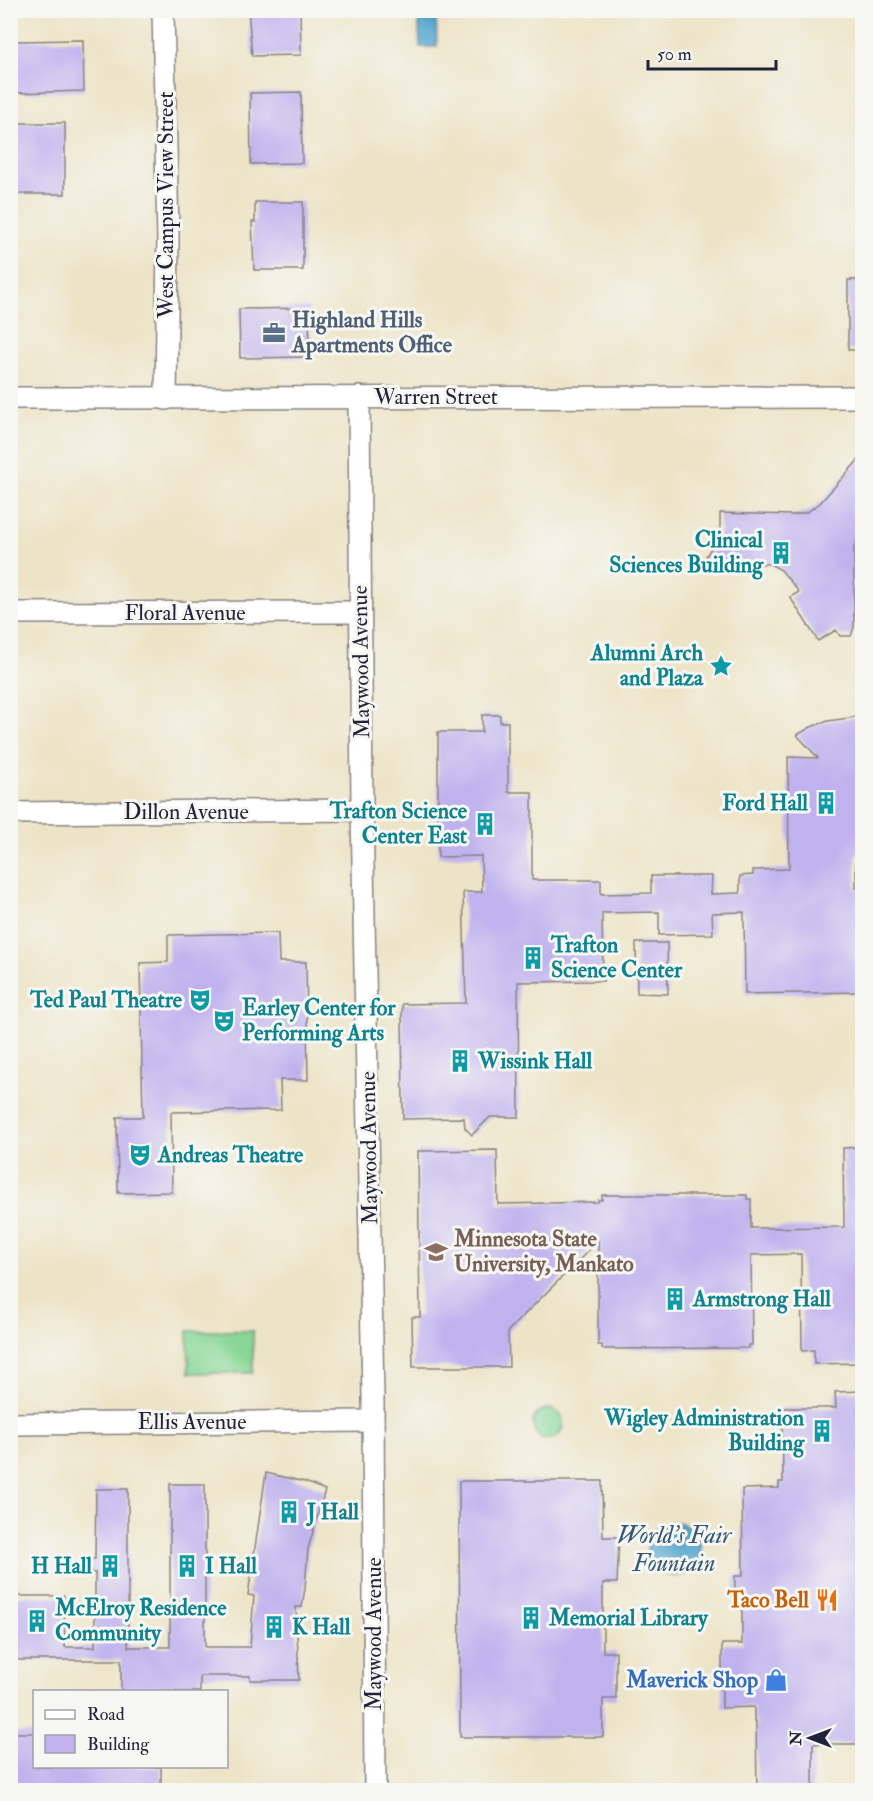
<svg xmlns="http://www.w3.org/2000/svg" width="873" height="1801" viewBox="0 0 873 1801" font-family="'IM FELL Double Pica',serif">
	<rect width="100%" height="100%" fill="#f6f6f2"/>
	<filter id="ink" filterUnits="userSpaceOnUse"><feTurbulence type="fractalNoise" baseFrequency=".0167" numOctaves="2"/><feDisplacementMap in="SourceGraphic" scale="12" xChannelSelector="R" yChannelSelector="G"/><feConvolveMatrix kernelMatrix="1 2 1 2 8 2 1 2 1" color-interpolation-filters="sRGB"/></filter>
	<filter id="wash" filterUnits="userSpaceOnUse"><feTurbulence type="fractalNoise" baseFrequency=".008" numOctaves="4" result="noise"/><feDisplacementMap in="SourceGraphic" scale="24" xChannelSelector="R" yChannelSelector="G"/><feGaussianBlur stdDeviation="1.35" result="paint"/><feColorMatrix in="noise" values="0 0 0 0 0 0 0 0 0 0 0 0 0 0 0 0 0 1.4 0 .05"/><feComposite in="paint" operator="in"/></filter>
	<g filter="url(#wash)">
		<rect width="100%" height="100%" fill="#ede4c7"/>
		<!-- green -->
		<g fill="#88d796" stroke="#557c68" stroke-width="1.5">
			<polygon points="188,1331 253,1331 253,1373 189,1373"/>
			<circle cx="548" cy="1424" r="15"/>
		</g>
		<!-- water -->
		<g fill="#52a6cd" stroke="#3a6484" stroke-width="1.5">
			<polygon points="418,11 436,11 437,47 420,47"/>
			<circle cx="674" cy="1549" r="27"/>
		</g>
		<g id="blocks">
			<!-- building -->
			<g fill="#c0b2ee">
				<polygon points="248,10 300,10 301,55 252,56"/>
				<polygon points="83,40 84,91 15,93 14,41"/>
				<polygon points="301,92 302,163 251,164 250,93"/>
				<rect x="15" y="123" width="50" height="71"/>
				<polygon points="255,202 303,202 303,270 254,270 252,222 255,222"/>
				<rect x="848" y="280" width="14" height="70"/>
				<polygon points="309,308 310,357 240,358 239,309"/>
				<polygon points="862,456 862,532 854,548 854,627 851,636 840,636 836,630 818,641 790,597 799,592 781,570 770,564 702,563 720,533 720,513 794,515 807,512 820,503"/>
				<polygon points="482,715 500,715 500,722 508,722 508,792 532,792 532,880 601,880 601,894 651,893 651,876 712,876 711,894 740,893 740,876 753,875 753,870 789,869 788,757 818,758 797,735 811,727 828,721 862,716 862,849 856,854 856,888 862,888 862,992 745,994 744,912 712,913 713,934 659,935 659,912 602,913 603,981 518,982 519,1117 490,1117 472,1135 465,1128 464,1118 403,1119 402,1004 466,1003 463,892 482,892 481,856 438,857 438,732 482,732"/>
				<polygon points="278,933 279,962 306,962 308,1080 280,1080 281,1110 171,1112 172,1192 118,1193 117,1117 143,1117 140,963 168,962 168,935"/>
				<polygon points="636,943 667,943 668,994 637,993"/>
				<polygon points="862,1147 862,1363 814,1364 814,1350 802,1351 801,1254 751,1255 752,1345 748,1345 748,1348 602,1349 602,1345 598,1345 598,1241 508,1331 509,1367 413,1367 412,1317 420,1317 418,1151 497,1150 498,1204 598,1202 598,1200 602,1200 602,1195 747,1195 747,1199 751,1199 751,1228 844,1227 843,1148"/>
				<polygon points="862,1391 862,1744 813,1744 813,1791 757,1791 756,1721 754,1721 754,1707 722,1708 722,1644 742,1644 742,1592 735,1592 735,1576 743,1576 742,1489 779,1488 779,1482 783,1482 782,1408 836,1408 835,1392"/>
				<polygon points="266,1473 305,1482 325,1490 308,1549 305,1588 302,1607 296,1607 299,1680 250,1680 250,1676 200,1676 200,1692 121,1692 121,1660 10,1660 10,1596 64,1596 65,1647 95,1647 95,1573 91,1573 91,1559 95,1559 96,1489 128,1489 128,1647 170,1647 170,1484 205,1484 205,1647 250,1647 254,1596 248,1595"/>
				<polygon points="459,1481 602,1481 603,1537 619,1537 617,1583 603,1583 603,1652 616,1652 616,1699 603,1699 603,1737 460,1737"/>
				<polygon points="10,1733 34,1733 34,1767 161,1767 161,1791 10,1791"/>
			</g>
		</g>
	</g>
	<g filter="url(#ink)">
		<use href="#blocks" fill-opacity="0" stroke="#888381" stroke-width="1.5"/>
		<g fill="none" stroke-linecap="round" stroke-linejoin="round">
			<!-- minor casing -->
			<g stroke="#888381" stroke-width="24">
				<g id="minor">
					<polyline points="163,10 168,238 166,399"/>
					<polyline points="359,397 362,810 373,1396 375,1790"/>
					<polyline points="10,398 862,397"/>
					<polyline points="10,613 360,612"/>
					<polyline points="10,813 362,810"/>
					<polyline points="10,1424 373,1421"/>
				</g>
			</g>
			<!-- minor -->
			<use href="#minor" stroke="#fff" stroke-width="21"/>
		</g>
	</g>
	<!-- icons -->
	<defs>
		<g id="office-bare" transform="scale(1.8)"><path d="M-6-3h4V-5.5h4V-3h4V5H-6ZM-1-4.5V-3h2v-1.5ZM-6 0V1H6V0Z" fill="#5c6f8a" stroke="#f6f6f2" stroke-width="2.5" paint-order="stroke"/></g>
		<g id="building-bare" transform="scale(1.8)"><path d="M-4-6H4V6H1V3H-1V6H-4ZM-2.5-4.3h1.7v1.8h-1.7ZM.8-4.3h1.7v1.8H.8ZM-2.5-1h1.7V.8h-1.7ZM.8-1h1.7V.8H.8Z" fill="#0f9aa8" stroke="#f6f6f2" stroke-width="2.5" paint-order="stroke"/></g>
		<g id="sight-bare" transform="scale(1.8)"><path d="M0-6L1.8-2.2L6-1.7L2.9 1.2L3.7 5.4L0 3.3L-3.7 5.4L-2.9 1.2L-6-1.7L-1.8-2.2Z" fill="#0f9aa8" stroke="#f6f6f2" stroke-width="2.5" paint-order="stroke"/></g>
		<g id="theatre-bare" transform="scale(1.8)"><path d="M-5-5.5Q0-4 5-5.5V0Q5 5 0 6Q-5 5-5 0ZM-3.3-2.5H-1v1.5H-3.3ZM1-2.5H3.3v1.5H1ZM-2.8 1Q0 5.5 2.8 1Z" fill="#0f9aa8" stroke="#f6f6f2" stroke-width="2.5" paint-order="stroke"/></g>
		<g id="university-bare" transform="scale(1.8)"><path d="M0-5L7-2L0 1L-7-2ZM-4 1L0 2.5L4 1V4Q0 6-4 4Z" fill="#8d6e63" stroke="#f6f6f2" stroke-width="2.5" paint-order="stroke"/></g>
		<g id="restaurant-bare" transform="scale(1.8)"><path d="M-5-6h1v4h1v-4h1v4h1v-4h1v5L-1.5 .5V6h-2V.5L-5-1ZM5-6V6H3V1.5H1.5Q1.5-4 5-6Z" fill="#e8710a" stroke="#f6f6f2" stroke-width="2.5" paint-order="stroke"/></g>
		<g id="shop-bare" transform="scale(1.8)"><path d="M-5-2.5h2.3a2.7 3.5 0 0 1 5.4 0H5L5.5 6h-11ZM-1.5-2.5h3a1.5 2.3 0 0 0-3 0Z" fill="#3f7fe0" stroke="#f6f6f2" stroke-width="2.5" paint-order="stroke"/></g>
	</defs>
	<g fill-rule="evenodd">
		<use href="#office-bare" x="274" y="333"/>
		<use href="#building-bare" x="781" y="553"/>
		<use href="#sight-bare" x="721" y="666"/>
		<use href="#building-bare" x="826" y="803"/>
		<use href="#building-bare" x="485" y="824"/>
		<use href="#building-bare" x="533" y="958"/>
		<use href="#theatre-bare" x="200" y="1000"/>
		<use href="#theatre-bare" x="224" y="1021"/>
		<use href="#building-bare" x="460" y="1061"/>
		<use href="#theatre-bare" x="140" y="1155"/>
		<use href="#university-bare" x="436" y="1252"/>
		<use href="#building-bare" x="675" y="1299"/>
		<use href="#building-bare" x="822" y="1431"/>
		<use href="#building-bare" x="289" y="1512"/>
		<use href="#building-bare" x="110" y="1566"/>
		<use href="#building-bare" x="187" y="1566"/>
		<use href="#restaurant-bare" x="827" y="1600"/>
		<use href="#building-bare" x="531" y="1618"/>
		<use href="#building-bare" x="37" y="1621"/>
		<use href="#building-bare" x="274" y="1627"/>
		<use href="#shop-bare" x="776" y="1680"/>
	</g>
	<g text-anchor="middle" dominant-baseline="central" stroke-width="6" stroke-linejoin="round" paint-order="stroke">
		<!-- street labels -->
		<g font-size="22" fill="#22223b" stroke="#f6f6f2">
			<text transform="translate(166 205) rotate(-90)">West Campus View Street</text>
			<text x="436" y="397">Warren Street</text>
			<text x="185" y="613">Floral Avenue</text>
			<text transform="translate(361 662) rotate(-91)">Maywood Avenue</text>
			<text x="186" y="812">Dillon Avenue</text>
			<text transform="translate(369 1148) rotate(-91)">Maywood Avenue</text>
			<text x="192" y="1422">Ellis Avenue</text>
			<text transform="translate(374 1634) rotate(-90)">Maywood Avenue</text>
		</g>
		<!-- service labels -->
		<g font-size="22" font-weight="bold" fill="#4e5e75" stroke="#f6f6f2" text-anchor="start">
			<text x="292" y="320">Highland Hills<tspan x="292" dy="25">Apartments Office</tspan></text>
		</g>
		<!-- culture labels -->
		<g font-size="22" font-weight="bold" fill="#0d838f" stroke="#f6f6f2" text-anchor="start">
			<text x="763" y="540" text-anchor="end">Clinical<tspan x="763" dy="25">Sciences Building</tspan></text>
			<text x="703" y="653" text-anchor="end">Alumni Arch<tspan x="703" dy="25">and Plaza</tspan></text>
			<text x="808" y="803" text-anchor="end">Ford Hall</text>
			<text x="467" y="811" text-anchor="end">Trafton Science<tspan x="467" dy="25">Center East</tspan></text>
			<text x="551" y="945">Trafton<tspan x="551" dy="25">Science Center</tspan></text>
			<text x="182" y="1000" text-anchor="end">Ted Paul Theatre</text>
			<text x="242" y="1008">Earley Center for<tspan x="242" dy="25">Performing Arts</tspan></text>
			<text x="478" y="1061">Wissink Hall</text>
			<text x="158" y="1155">Andreas Theatre</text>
			<text x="693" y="1299">Armstrong Hall</text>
			<text x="804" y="1418" text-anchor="end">Wigley Administration<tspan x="804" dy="25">Building</tspan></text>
			<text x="307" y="1512">J Hall</text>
			<text x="92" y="1566" text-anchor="end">H Hall</text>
			<text x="205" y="1566">I Hall</text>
			<text x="55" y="1608">McElroy Residence<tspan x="55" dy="25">Community</tspan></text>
			<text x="549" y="1618">Memorial Library</text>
			<text x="292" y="1627">K Hall</text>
		</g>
		<!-- education labels -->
		<g font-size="22" font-weight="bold" fill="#785e54" stroke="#f6f6f2" text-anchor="start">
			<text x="454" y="1239">Minnesota State<tspan x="454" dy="25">University, Mankato</tspan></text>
		</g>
		<!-- food labels -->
		<g font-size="22" font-weight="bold" fill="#c56008" stroke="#f6f6f2" text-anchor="end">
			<text x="809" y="1600">Taco Bell</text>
		</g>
		<!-- shop labels -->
		<g font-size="22" font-weight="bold" fill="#366cbe" stroke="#f6f6f2" text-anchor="end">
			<text x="758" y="1680">Maverick Shop</text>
		</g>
		<!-- water labels -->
		<g font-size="24" font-style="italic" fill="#355775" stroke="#f6f6f2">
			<text x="674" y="1535">World's Fair<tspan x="674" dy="28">Fountain</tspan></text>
		</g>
	</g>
	<!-- margin -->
	<rect width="873" height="1801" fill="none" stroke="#f6f6f2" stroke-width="36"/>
	<!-- legend -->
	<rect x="33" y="1690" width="195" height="78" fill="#f6f6f2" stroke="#a1a1a9" stroke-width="1.5"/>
	<rect x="45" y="1710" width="30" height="9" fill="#ffffff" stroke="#a1a1a9" stroke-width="1.5"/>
	<text x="87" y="1720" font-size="18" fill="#22223b">Road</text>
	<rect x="45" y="1735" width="30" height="18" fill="#c0b2ee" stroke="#a1a1a9" stroke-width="1.5"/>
	<text x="87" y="1750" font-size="18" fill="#22223b">Building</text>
	<!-- north arrow -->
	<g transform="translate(810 1738) rotate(270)" stroke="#f6f6f2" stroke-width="4.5" paint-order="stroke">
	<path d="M0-4.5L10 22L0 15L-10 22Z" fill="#22223b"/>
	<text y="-9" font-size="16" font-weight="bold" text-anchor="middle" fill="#22223b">N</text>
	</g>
	<!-- scale -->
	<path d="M648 60v9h128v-9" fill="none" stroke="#22223b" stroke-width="3"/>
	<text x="657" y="60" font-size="18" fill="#22223b" stroke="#f6f6f2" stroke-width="4.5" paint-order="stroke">50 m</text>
</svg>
